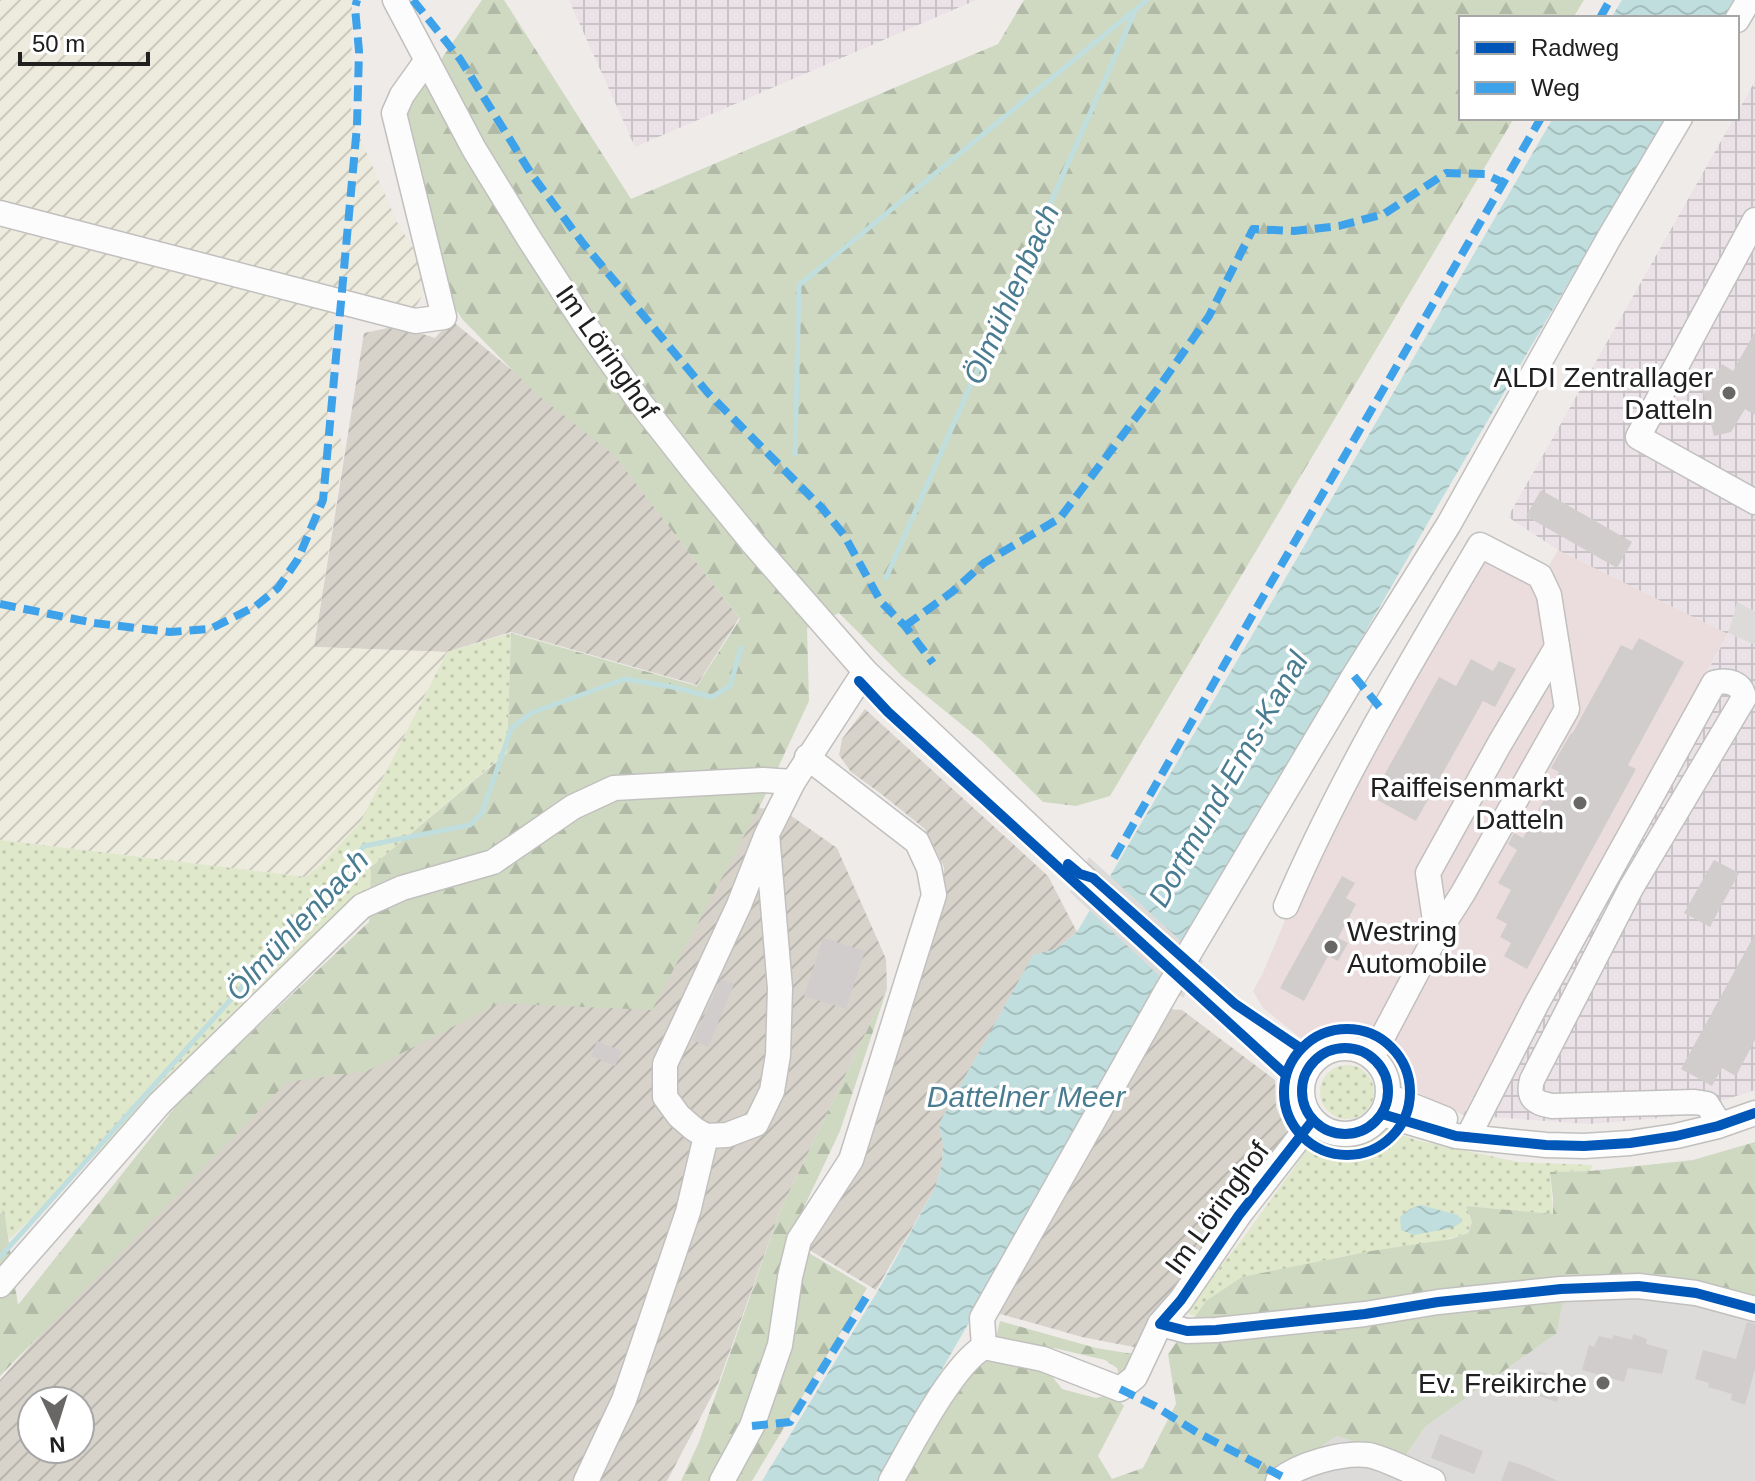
<svg xmlns="http://www.w3.org/2000/svg" width="1755" height="1481" viewBox="0 0 1755 1481" font-family="Arial,sans-serif">
	<defs>
		<pattern id="industrial-grid" width="8" height="8" patternUnits="userSpaceOnUse" patternTransform="scale(2)"><rect width="8" height="8" fill="#ebe2e8"/><path d="M0 4h8M4 0v8" fill="none" stroke="#c9c2c7"/></pattern>
		<pattern id="construction-furrows" width="10" height="10" patternUnits="userSpaceOnUse" patternTransform="scale(2)"><rect width="10" height="10" fill="#d7d3cb"/><path d="M-1 1l2-2M0 10L10 0M9 11l2-2" fill="none" stroke="#b8b5ae"/></pattern>
		<pattern id="farmland-furrows" width="10" height="10" patternUnits="userSpaceOnUse" patternTransform="scale(2)"><rect width="10" height="10" fill="#edeade"/><path d="M-1 1l2-2M0 10L10 0M9 11l2-2" fill="none" stroke="#cbc8be"/></pattern>
		<pattern id="grass-dots" width="8" height="8" patternUnits="userSpaceOnUse" patternTransform="scale(2)"><rect width="8" height="8" fill="#e0e8cb"/><path d="M2 2h.1M6 6h.1" fill="none" stroke="#c0c7ae" stroke-width="1.8" stroke-linecap="round"/></pattern>
		<pattern id="forest-firs" width="22" height="20" patternUnits="userSpaceOnUse" patternTransform="scale(2)"><rect width="22" height="20" fill="#cfd9c1"/><path d="M5 1l3.5 6h-7zM16 11l3.5 6h-7z" fill="#b1baa6"/></pattern>
		<pattern id="water-waves" width="16" height="10" patternUnits="userSpaceOnUse" patternTransform="scale(2)"><rect width="16" height="10" fill="#c0dede"/><path d="M0 5q4-4 8 0t8 0" fill="none" stroke="#a5bebe"/></pattern>
	</defs>
	<rect width="100%" height="100%" fill="#eeebe9"/>
	<!-- residential -->
	<g fill="#dddbda">
		<polygon points="1737,601 1755,611 1755,645 1728,633"/>
		<polygon points="1606,1274 1707,1288 1755,1300 1755,1481 1269,1481 1337,1436 1404,1458 1425,1427 1557,1333 1565,1283"/>
	</g>
	<!-- commercial -->
	<polygon fill="#ebddde" points="1558,550 1728,633 1463,1115 1415,1091 1402,1050 1376,1028 1350,1023 1326,1026 1302,1039 1263,1008 1253,991 1262,975 1307,868 1482,558 1537,586"/>
	<!-- industrial -->
	<g fill="url(#industrial-grid)">
		<polygon points="569,0 976,0 635,147"/>
		<polygon points="1755,81 1755,611 1737,602 1728,633 1755,645 1755,1090 1671,1117 1588,1124 1463,1115 1728,634 1558,550 1508,517 1734,118 1737,118 1737,113"/>
	</g>
	<!-- religious -->
	<polygon fill="#dcdbda" points="1608,1299 1688,1308 1681,1345 1650,1337 1620,1442 1560,1421 1590,1311"/>
	<!-- construction -->
	<g fill="url(#construction-furrows)" fill-rule="evenodd">
		<polygon points="451,320 613,453 739,618 697,685 511,632 447,652 314,647 364,333 397,326 435,338"/>
		<polygon points="865,709 1048,876 1077,932 1056,949 1033,956 939,1124 943,1144 942,1165 935,1188 876,1290 806,1248 858,1165 943,909 944,867 925,829 880,793 851,772 839,755 842,739"/>
		<path d="M759 808 783 810 837 848 886 959 887 989 780 1211 718 1384 667 1481H0V1380L254 1094 724 858ZM32 1401H80V1449H32Z"/>
		<polygon points="1155,1008 1182,1010 1275,1080 1276,1107 1288,1134 1139,1348 1082,1337 983,1309"/>
	</g>
	<!-- farmland -->
	<g fill="url(#farmland-furrows)">
		<polygon points="0,0 352,0 351,117 397,222 421,261 424,293 415,308 400,310 0,205"/>
		<polygon points="0,219 335,305 327,423 322,425 338,432 344,448 314,647 447,652 360,823 320,866 305,877 0,840"/>
	</g>
	<!-- grass -->
	<g fill="url(#grass-dots)">
		<polygon points="511,633 507,752 371,867 370,892 338,915 9,1240 4,1210 0,1214 0,840 305,877 320,866 360,823 447,652"/>
		<circle cx="1347" cy="1092" r="27"/>
		<path d="M1386 1128 1395 1129C1378 1147 1352 1158 1327 1149 1321 1147 1315 1143 1309 1140L1322 1136C1351 1151 1360 1139 1386 1128Z"/>
		<path d="M1399 1134 1416 1140 1518 1162 1592 1165 1591 1171 1550 1172 1553 1214 1466 1206 1472 1222 1467 1233C1421 1250 1370 1248 1323 1261 1283 1272 1245 1288 1206 1301L1195 1316 1184 1312 1241 1241 1309 1147 1328 1157 1357 1158 1378 1151Z"/>
	</g>
	<!-- forest -->
	<g fill="url(#forest-firs)">
		<polygon points="482,0 504,0 631,199 998,44 1024,0 1584,0 1573,18 1461,18 1461,118 1514,118 1110,796 1076,806 1043,802 982,741 902,676 839,613 807,628 809,701 763,800 652,1010 499,1003 367,1071 287,1082 0,1376 0,1214 4,1209 18,1305 184,1096 369,922 371,867 507,753 511,633 697,686 740,619 614,455 535,393 463,320 437,282 400,119"/>
		<polygon points="887,989 840,1131 787,1243 804,1250 867,1288 752,1481 681,1481 699,1442 780,1211"/>
		<polygon points="1755,1142 1755,1300 1707,1288 1606,1274 1566,1283 1557,1333 1425,1427 1404,1458 1337,1436 1269,1481 902,1481 977,1355 1047,1370 1062,1389 1096,1398 1113,1394 1124,1406 1098,1456 1112,1479 1143,1468 1176,1404 1168,1354 1206,1301 1242,1277 1371,1251 1451,1239 1468,1233 1472,1222 1466,1206 1553,1214 1553,1198 1550,1172 1591,1171 1693,1160"/>
		<polygon points="1000,1321 1096,1348 1139,1355 1119,1377 1117,1368 1105,1360 1054,1348 1045,1357 994,1345"/>
	</g>
	<!-- water -->
	<g fill="url(#water-waves)">
		<polygon points="1622,0 1734,0 1723,18 1611,18"/>
		<polygon points="1553,118 1665,118 1437,507 878,1481 762,1481 876,1294 935,1188 942,1165 943,1144 939,1124 1033,955 1056,949 1077,932 1264,615"/>
		<polygon points="1421,1205 1458,1215 1462,1222 1452,1228 1414,1235 1401,1230 1400,1217 1410,1209"/>
	</g>
	<!-- pier -->
	<polygon fill="#dddcdb" points="1089,857 1203,961 1183,998 1070,892"/>
	<g fill="none" stroke-linecap="round" stroke-linejoin="round">
		<!-- stream -->
		<g stroke="#c0dede" stroke-width="5">
			<polyline points="795,454 799,285 1147,0"/>
			<polyline points="886,578 1135,11"/>
			<polyline points="0,1257 267,959 364,846 470,825 482,813 511,729 531,713 625,679 673,687 712,697 730,686 741,648"/>
		</g>
	</g>
	<!-- building -->
	<g fill="#d1cdcc">
		<polygon points="1755,332 1755,415 1745,409 1731,432 1714,436 1699,376 1718,371 1722,364 1733,371"/>
		<polygon points="1541,490 1632,542 1617,568 1526,516"/>
		<polygon points="1639,638 1684,662 1628,765 1636,769 1527,969 1504,956 1511,943 1500,937 1507,924 1496,918 1511,890 1498,883 1517,850 1508,844 1514,833 1523,838 1559,772 1551,768 1571,733 1572,734 1621,645 1632,650"/>
		<polygon points="1471,659 1493,671 1499,661 1516,669 1495,707 1483,701 1416,821 1372,797 1439,677 1456,686"/>
		<polygon points="1714,860 1739,873 1710,927 1684,913"/>
		<polygon points="1342,876 1355,883 1346,898 1356,904 1338,938 1348,943 1338,961 1328,956 1304,1001 1280,988"/>
		<polygon points="1755,934 1755,1040 1736,1076 1722,1068 1712,1086 1681,1069"/>
		<polygon points="823,938 865,951 846,1009 804,996"/>
		<polygon points="721,979 734,984 708,1047 693,1040"/>
		<polygon points="597,1041 622,1051 615,1066 591,1056"/>
		<polygon points="1747,1322 1755,1324 1755,1369 1745,1405 1731,1400 1732,1394 1708,1387 1709,1383 1695,1379 1703,1350 1736,1359"/>
		<polygon points="1633,1334 1647,1339 1646,1344 1668,1350 1662,1374 1628,1368 1624,1382 1582,1370 1589,1345 1594,1347 1599,1336 1612,1339 1614,1335 1632,1340"/>
		<polygon points="1538,1371 1564,1378 1557,1402 1532,1394"/>
		<polygon points="1440,1434 1483,1451 1474,1474 1431,1458"/>
		<polygon points="1509,1461 1525,1466 1558,1481 1501,1481"/>
	</g>
	<g fill="none" stroke-linecap="round" stroke-linejoin="round">
		<!-- minor casing -->
		<g stroke="#c1c0bf" stroke-width="27">
			<g id="minor">
				<polyline points="395,0 474,149 528,237 585,325 639,401 694,471 752,542 865,671 1080,874"/>
				<polyline points="1737,20 1749,0"/>
				<polyline points="0,213 415,321 444,317 394,113 402,95 427,60"/>
				<polyline points="1755,220 1638,437 1755,502"/>
				<polyline points="767,834 780,988 778,1055 772,1091 756,1124 727,1135 706,1136 694,1129 679,1116 665,1097 665,1064 739,905 767,834 793,782 865,671"/>
				<path d="M1286 906C1340 780 1410 663 1480 545L1540 576 1549 595 1567 709 1463 893 1437 934 1372 1057"/>
				<polyline points="1437,934 1428,873 1500,743 1557,647"/>
				<polyline points="1194,978 1229,1013 1307,1071"/>
				<circle cx="1345" cy="1091" r="43"/>
				<polyline points="1388,1096 1445,1119"/>
				<polyline points="1382,1114 1456,1136 1546,1145 1584,1146 1630,1143 1676,1136 1718,1126 1755,1113"/>
				<path d="M1472 1129 1537 1003 1714 683C1728 679 1742 683 1744 698L1631 888 1532 1080C1527 1098 1535 1103 1552 1106L1695 1102 1707 1104 1720 1125"/>
				<polyline points="0,1285 160,1103 362,906 402,888 493,862 573,807 614,788 763,780 793,782"/>
				<polyline points="1160,1324 1187,1331 1216,1330 1365,1314 1438,1302 1561,1289 1638,1286 1696,1293 1755,1309"/>
				<polyline points="984,1347 982,1318 1166,992 1354,676 1449,524 1609,238 1680,118"/>
				<polyline points="586,1481 624,1400 688,1212 706,1136"/>
				<polyline points="722,1481 752,1426 780,1345 790,1277 799,1240 851,1160 934,895 929,868 917,842 807,757"/>
				<path d="M891 1481C910 1448 952 1365 984 1347L1043 1359 1120 1389 1135 1377 1160 1324 1181 1300 1239 1215 1313 1120"/>
				<path d="M1278 1481C1299 1464 1342 1452 1368 1455 1383 1457 1417 1475 1433 1481"/>
			</g>
		</g>
		<!-- minor -->
		<use href="#minor" stroke="#fcfcfc" stroke-width="24"/>
		<!-- minor-bridge casing -->
		<g stroke="#c1c0bf" stroke-width="27" stroke-linecap="butt">
			<polyline id="minor-bridge" points="1080,874 1194,978"/>
		</g>
		<!-- minor-bridge -->
		<use href="#minor-bridge" stroke="#fcfcfc" stroke-width="24"/>
		<!-- quiet -->
		<g stroke="#3da2ea" stroke-width="8" stroke-dasharray="16 8" stroke-linecap="butt">
			<polyline points="413,0 460,59 532,175 582,242 708,393 822,508 844,535 881,602 905,626 933,663"/>
			<polyline points="1600,18 1610,0"/>
			<polyline points="0,604 94,623 170,632 210,629 256,606 278,588 298,559 323,500 357,126 359,51 355,8 357,0"/>
			<polyline points="905,626 952,592 984,563 1060,518 1159,387 1209,316 1253,229 1294,231 1339,226 1384,214 1446,173 1485,174 1504,183"/>
			<polyline points="1354,676 1382,710"/>
			<polyline points="1114,858 1272,581 1541,118"/>
			<polyline points="1120,1389 1155,1406 1198,1433 1283,1477"/>
			<polyline points="752,1426 790,1422 870,1291"/>
		</g>
		<!-- cycleway casing -->
		<g stroke="#fff" stroke-width="15">
			<g id="cycleway">
				<polyline points="859,681 888,712 1286,1075"/>
				<polyline points="1068,864 1080,874 1093,878 1235,1004 1300,1048"/>
				<circle cx="1347" cy="1092" r="63"/>
				<circle cx="1345" cy="1091" r="43"/>
				<polyline points="1382,1114 1456,1136 1546,1145 1584,1146 1630,1143 1676,1136 1718,1126 1755,1113"/>
				<polyline points="1313,1120 1239,1215 1181,1300 1160,1324 1187,1331 1216,1330 1365,1314 1438,1302 1561,1289 1638,1286 1696,1293 1755,1309"/>
			</g>
		</g>
		<!-- cycleway -->
		<use href="#cycleway" stroke="#0057b8" stroke-width="10"/>
	</g>
	<!-- markers -->
	<g fill="#686766" stroke="#fff" stroke-width="3">
		<circle cx="1729" cy="393" r="8"/>
		<circle cx="1580" cy="803" r="8"/>
		<circle cx="1331" cy="947" r="8"/>
		<circle cx="1603" cy="1383" r="8"/>
	</g>
	<g text-anchor="middle" dominant-baseline="central" stroke-width="7" stroke-linejoin="round" paint-order="stroke">
		<!-- street labels -->
		<g font-size="28" fill="#202020" stroke="#fff">
			<text transform="translate(607 352) rotate(55)">Im Löringhof</text>
			<text transform="translate(1217 1208) rotate(-54)">Im Löringhof</text>
		</g>
		<!-- poi labels -->
		<g font-size="28" fill="#202020" stroke="#fff" text-anchor="end">
			<text x="1713" y="377">ALDI Zentrallager<tspan x="1713" dy="32">Datteln</tspan></text>
			<text x="1564" y="787">Raiffeisenmarkt<tspan x="1564" dy="32">Datteln</tspan></text>
			<text x="1347" y="931" text-anchor="start">Westring<tspan x="1347" dy="32">Automobile</tspan></text>
			<text x="1587" y="1383">Ev. Freikirche</text>
		</g>
		<!-- water labels -->
		<g font-size="30" font-style="italic" fill="#4a7c91" stroke="#fff">
			<text transform="translate(1011 294) rotate(-66)">Ölmühlenbach</text>
			<text transform="translate(1228 779) rotate(-60)">Dortmund-Ems-Kanal</text>
			<text transform="translate(297 925) rotate(-47)">Ölmühlenbach</text>
			<text x="1026" y="1096">Dattelner Meer</text>
		</g>
	</g>
	<!-- legend -->
	<rect x="1459" y="16" width="280" height="104" fill="#ffffff" stroke="#a6a6a6" stroke-width="2"/>
	<rect x="1475" y="42" width="40" height="12" fill="#0057b8" stroke="#a6a6a6" stroke-width="2"/>
	<text x="1531" y="56" font-size="24" fill="#202020">Radweg</text>
	<rect x="1475" y="82" width="40" height="12" fill="#3da2ea" stroke="#a6a6a6" stroke-width="2"/>
	<text x="1531" y="96" font-size="24" fill="#202020">Weg</text>
	<!-- north arrow -->
	<g transform="translate(56 1425) rotate(176)"><circle r="38" fill="#ffffff" stroke="#a6a6a6" stroke-width="2"/>
	<path d="M0-6L14 30L0 20L-14 30Z" fill="#686766"/>
	<text y="-12" font-size="22" font-weight="bold" text-anchor="middle" fill="#202020">N</text>
	</g>
	<!-- scale -->
	<path d="M20 52v12h128v-12" fill="none" stroke="#202020" stroke-width="4"/>
	<text x="32" y="52" font-size="24" fill="#202020" stroke="#ffffff" stroke-width="6" paint-order="stroke">50 m</text>
</svg>
